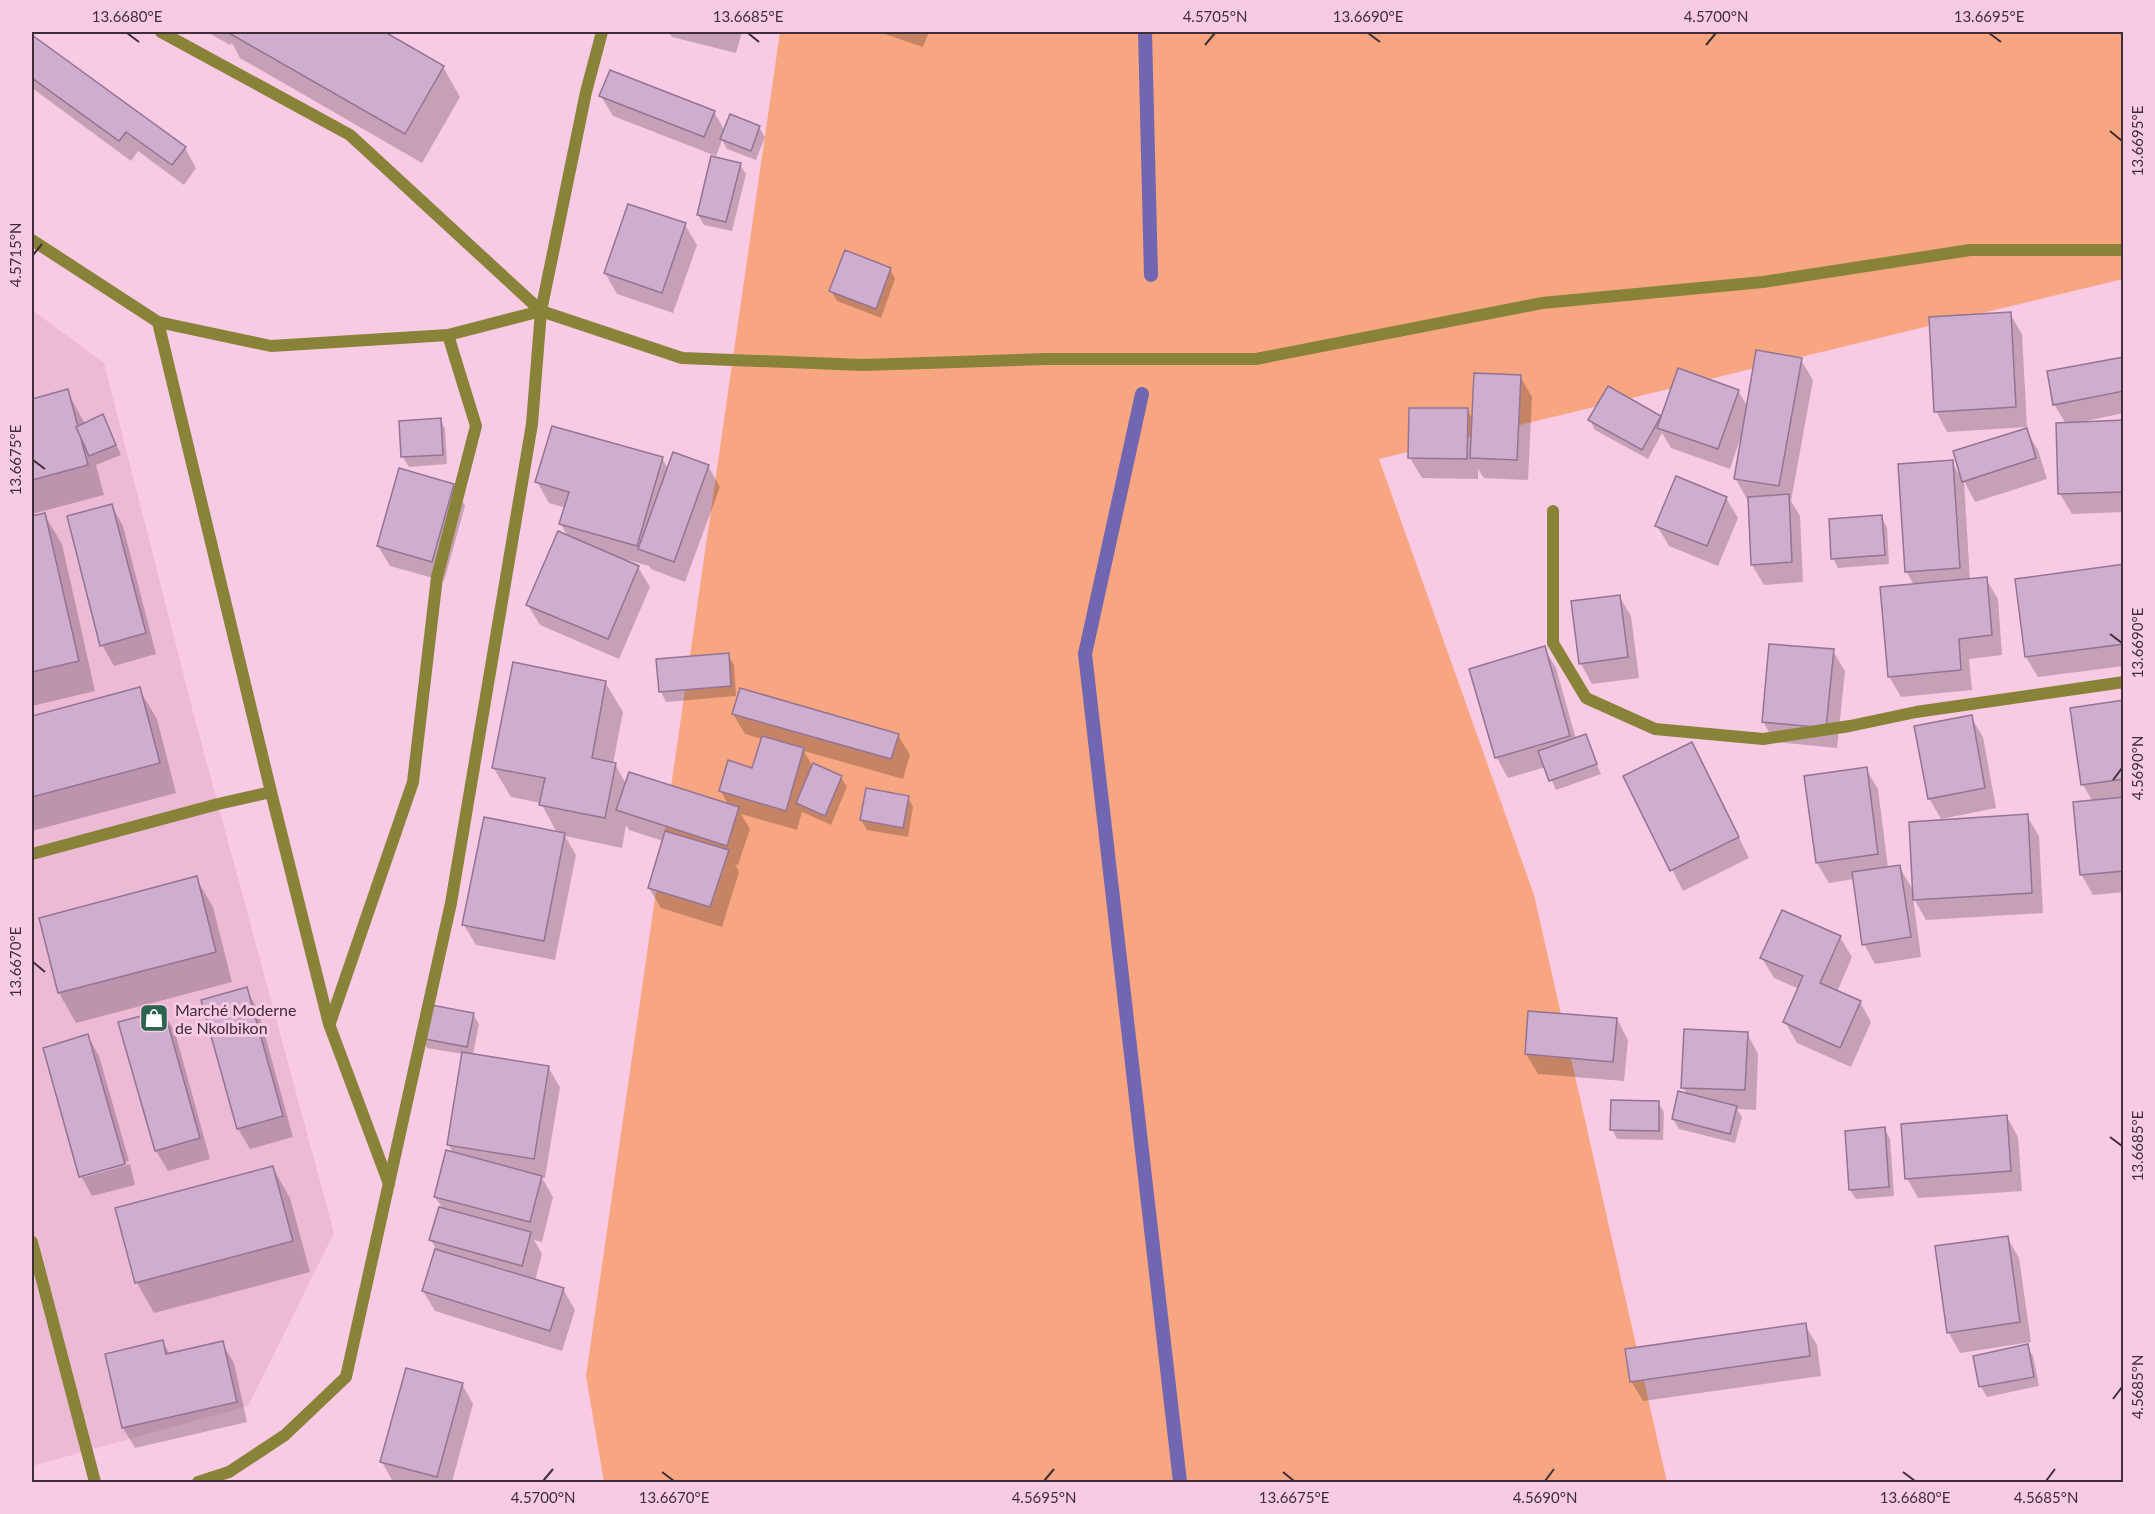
<svg xmlns="http://www.w3.org/2000/svg" width="2155" height="1514" viewBox="0 0 2155 1514" font-family="Lato,sans-serif">
	<rect width="100%" height="100%" fill="#f8cae3"/>
	<!-- built -->
	<polygon fill="#edbad6" points="32,310 104,363 193,712 334,1233 248,1406 32,1466"/>
	<!-- green -->
	<polygon fill="#f8a681" points="780,32 2123,32 2123,279 1379,459 1534,895 1667,1482 604,1482 586,1376"/>
	<!-- shadow -->
	<g fill="#0003">
		<polygon points="207,32 382,32 443,67 460,97 422,163 240,58 232,43 230,45"/>
		<polygon points="669,32 742,32 736,53 672,37"/>
		<polygon points="879,32 929,32 923,47"/>
		<polygon points="32,37 185,148 196,168 184,185 138,151 131,161 32,88"/>
		<polygon points="601,96 714,112 725,131 759,127 765,137 756,160 727,149 722,140 716,156 613,116"/>
		<polygon points="740,165 746,174 732,231 704,225 698,215"/>
		<polygon points="685,225 697,245 673,313 617,294 605,273"/>
		<polygon points="890,269 895,279 881,318 837,301 831,291"/>
		<polygon points="2010,314 2022,334 2027,427 1947,432 1936,411"/>
		<polygon points="2124,358 2124,413 2081,422 2081,423 2124,422 2124,512 2072,514 2060,494 2058,425 2066,424 2054,404"/>
		<polygon points="1801,360 1813,380 1791,501 1800,516 1803,582 1764,585 1752,565 1749,499 1747,499 1735,478 1742,440 1740,439 1730,469 1671,448 1662,433 1648,459 1595,430 1590,420 1660,417 1662,420 1738,391 1748,407"/>
		<polygon points="1520,376 1532,397 1528,480 1484,478 1478,469 1478,479 1422,478 1410,458 1411,409 1467,410 1474,421"/>
		<polygon points="67,391 85,424 108,426 121,455 96,465 104,495 32,514 32,400"/>
		<polygon points="440,419 445,429 447,464 409,467 403,457 400,422"/>
		<polygon points="2026,430 2038,450 2047,479 1975,502 1964,481 1970,580 1986,579 1998,599 2002,655 1969,659 1972,690 1901,697 1889,676 1914,585 1906,571 1952,462 1961,478"/>
		<polygon points="662,458 668,469 708,466 720,487 685,582 651,569 649,566 628,560 628,562 638,567 650,587 619,659 540,625 528,605 568,537 561,524 566,508 549,503 537,482"/>
		<polygon points="453,485 465,506 444,581 390,566 378,546"/>
		<polygon points="1726,498 1738,518 1718,566 1669,546 1657,526"/>
		<polygon points="112,506 123,526 156,654 114,666 102,645"/>
		<polygon points="44,514 62,544 95,691 32,706 32,517"/>
		<polygon points="1881,517 1887,527 1889,564 1838,568 1833,558"/>
		<polygon points="2124,566 2124,666 2038,677 2026,657"/>
		<polygon points="1619,596 1631,616 1639,678 1592,684 1581,664 1573,603"/>
		<polygon points="1544,648 1556,668 1576,739 1585,736 1601,774 1556,790 1546,767 1508,778 1497,758 1471,670"/>
		<polygon points="1833,651 1845,671 1837,748 1775,742 1763,722"/>
		<polygon points="728,655 734,665 736,696 666,702 661,692"/>
		<polygon points="605,682 623,712 613,764 615,764 626,784 729,806 720,790 753,770 762,739 745,734 733,714 898,735 910,755 903,779 804,751 813,767 841,777 847,787 831,825 802,812 797,830 741,814 750,829 738,865 735,864 739,872 722,927 661,908 649,888 663,841 629,830 626,825 622,848 565,836 576,855 555,960 476,945 464,925 557,833 541,803 511,797 493,767"/>
		<polygon points="139,689 157,719 176,793 32,831 32,717"/>
		<polygon points="2124,701 2124,892 2093,895 2081,874 2093,802 2083,785 2072,709"/>
		<polygon points="1971,717 1983,737 1996,808 1941,819 1929,798"/>
		<polygon points="1703,764 1749,858 1683,891 1625,777"/>
		<polygon points="1866,769 1878,789 1888,868 1899,866 1914,892 2027,816 2039,836 2043,913 1926,920 1913,897 1921,957 1875,964 1864,944 1854,879 1829,883 1817,863"/>
		<polygon points="908,797 913,807 908,837 867,830 861,820"/>
		<polygon points="196,878 213,907 232,982 76,1023 59,993"/>
		<polygon points="1840,937 1852,957 1837,992 1860,1002 1871,1022 1851,1067 1797,1043 1785,1022 1799,989 1774,978 1762,958"/>
		<polygon points="246,989 258,1010 293,1137 250,1149 238,1129 203,1001"/>
		<polygon points="163,1011 175,1032 210,1159 168,1171 156,1151 120,1023"/>
		<polygon points="473,1014 479,1024 473,1055 548,1067 560,1087 545,1178 542,1178 553,1197 542,1242 534,1240 542,1254 535,1281 563,1289 575,1310 562,1351 435,1311 423,1291 436,1249 431,1240 441,1206 435,1197 454,1154 448,1144 463,1054 427,1048 421,1038"/>
		<polygon points="1617,1019 1628,1040 1624,1081 1538,1074 1526,1054"/>
		<polygon points="1747,1033 1758,1054 1756,1110 1737,1109 1742,1117 1735,1143 1679,1129 1673,1119 1687,1095 1683,1087"/>
		<polygon points="88,1036 99,1056 129,1161 84,1174 84,1177 130,1164 135,1185 92,1196 81,1176"/>
		<polygon points="1658,1103 1664,1112 1663,1140 1617,1139 1612,1129"/>
		<polygon points="2007,1117 2018,1137 2022,1191 1918,1198 1907,1178"/>
		<polygon points="1885,1129 1890,1139 1894,1196 1856,1199 1850,1190"/>
		<polygon points="273,1168 290,1198 310,1272 154,1313 137,1283 117,1209"/>
		<polygon points="2007,1237 2019,1258 2031,1342 1960,1353 1949,1333"/>
		<polygon points="1805,1325 1817,1345 1821,1376 1643,1401 1631,1381"/>
		<polygon points="163,1342 170,1355 222,1343 234,1363 247,1422 135,1448 123,1428 107,1355"/>
		<polygon points="2027,1346 2033,1356 2039,1386 1987,1397 1981,1387 1975,1357"/>
		<polygon points="462,1384 473,1404 452,1482 393,1482 382,1462"/>
	</g>
	<g fill="none" stroke-linecap="round" stroke-linejoin="round">
		<!-- stream -->
		<g stroke="#7166b2" stroke-width="14">
			<polyline points="1145,32 1151,275"/>
			<polyline points="1142,394 1085,654 1180,1482"/>
		</g>
	</g>
	<!-- building -->
	<g fill="#ceadcf" stroke="#937494" stroke-width="1.5">
		<polygon points="227,32 385,32 444,66 405,134"/>
		<polygon points="32,35 186,147 172,165 126,132 119,141 32,78"/>
		<polygon points="610,70 715,111 704,137 599,96"/>
		<polygon points="730,114 760,126 751,151 720,139"/>
		<polygon points="711,156 741,163 726,222 697,215"/>
		<polygon points="628,204 686,223 662,293 604,273"/>
		<polygon points="845,250 891,268 876,309 829,291"/>
		<polygon points="2011,312 2016,407 1934,412 1929,317"/>
		<polygon points="1756,350 1802,358 1779,486 1734,479"/>
		<polygon points="2124,357 2124,391 2053,405 2047,371"/>
		<polygon points="1678,368 1739,390 1718,449 1657,428"/>
		<polygon points="1474,373 1521,375 1517,460 1470,458"/>
		<polygon points="1608,386 1661,416 1642,450 1588,420"/>
		<polygon points="68,389 88,465 32,480 32,399"/>
		<polygon points="1409,408 1468,408 1467,459 1408,458"/>
		<polygon points="103,414 116,445 89,456 76,427"/>
		<polygon points="441,418 443,455 401,457 399,421"/>
		<polygon points="2124,420 2124,492 2058,494 2056,423"/>
		<polygon points="552,426 663,457 637,546 559,524 569,492 535,482"/>
		<polygon points="2027,428 2036,458 1962,482 1953,451"/>
		<polygon points="673,452 709,465 674,562 638,549"/>
		<polygon points="1953,460 1960,568 1905,572 1898,464"/>
		<polygon points="399,468 454,484 432,562 377,546"/>
		<polygon points="1676,476 1727,497 1707,546 1655,526"/>
		<polygon points="1789,494 1792,562 1751,565 1748,497"/>
		<polygon points="112,504 146,633 100,646 67,516"/>
		<polygon points="45,513 79,661 32,672 32,516"/>
		<polygon points="1882,515 1885,555 1831,559 1829,519"/>
		<polygon points="558,531 639,566 608,639 526,605"/>
		<polygon points="2124,564 2124,644 2025,657 2015,579"/>
		<polygon points="1987,577 1992,635 1959,639 1961,670 1888,677 1880,587"/>
		<polygon points="1620,595 1628,657 1579,664 1571,601"/>
		<polygon points="1769,644 1834,649 1826,728 1762,722"/>
		<polygon points="1545,646 1570,736 1495,758 1469,669"/>
		<polygon points="729,653 731,686 659,692 656,659"/>
		<polygon points="513,662 606,681 592,758 616,763 605,818 539,805 545,778 492,768"/>
		<polygon points="140,687 160,763 32,797 32,716"/>
		<polygon points="740,688 899,734 891,759 732,714"/>
		<polygon points="2124,700 2124,779 2081,785 2070,708"/>
		<polygon points="1972,715 1985,788 1928,799 1914,726"/>
		<polygon points="1586,734 1597,764 1549,781 1538,751"/>
		<polygon points="762,736 804,748 786,811 719,791 728,760 752,768"/>
		<polygon points="1692,742 1739,837 1670,871 1623,776"/>
		<polygon points="813,763 842,776 825,816 796,803"/>
		<polygon points="1867,767 1878,854 1816,863 1804,776"/>
		<polygon points="629,772 739,807 727,846 616,810"/>
		<polygon points="866,788 909,796 903,828 860,820"/>
		<polygon points="2124,797 2124,871 2080,875 2073,802"/>
		<polygon points="2028,814 2032,893 1913,900 1909,822"/>
		<polygon points="484,817 565,833 544,941 462,925"/>
		<polygon points="665,831 729,850 710,907 648,888"/>
		<polygon points="1900,865 1911,937 1862,945 1852,872"/>
		<polygon points="197,876 216,952 58,993 39,918"/>
		<polygon points="1782,910 1841,936 1820,983 1861,1001 1840,1048 1783,1022 1803,976 1760,958"/>
		<polygon points="247,987 283,1116 237,1129 201,1000"/>
		<polygon points="426,1004 474,1013 467,1047 420,1038"/>
		<polygon points="164,1010 200,1138 155,1151 118,1022"/>
		<polygon points="1528,1011 1617,1018 1613,1062 1525,1054"/>
		<polygon points="1684,1029 1748,1032 1745,1090 1681,1088"/>
		<polygon points="88,1034 125,1164 79,1177 43,1048"/>
		<polygon points="462,1052 549,1066 534,1159 447,1145"/>
		<polygon points="1678,1091 1737,1106 1730,1134 1672,1119"/>
		<polygon points="1611,1100 1659,1101 1659,1131 1610,1130"/>
		<polygon points="2007,1115 2011,1171 1905,1179 1901,1124"/>
		<polygon points="1885,1127 1889,1187 1849,1190 1845,1131"/>
		<polygon points="446,1150 542,1176 530,1222 434,1197"/>
		<polygon points="273,1166 293,1241 135,1283 115,1208"/>
		<polygon points="439,1207 531,1232 522,1266 429,1240"/>
		<polygon points="2008,1236 2020,1322 1947,1333 1935,1246"/>
		<polygon points="435,1249 564,1288 550,1331 422,1291"/>
		<polygon points="1806,1323 1810,1356 1630,1382 1625,1349"/>
		<polygon points="163,1340 166,1354 223,1341 237,1402 122,1428 105,1354"/>
		<polygon points="2028,1344 2034,1377 1979,1387 1973,1356"/>
		<polygon points="406,1368 463,1383 437,1477 380,1462"/>
	</g>
	<g fill="none" stroke-linecap="round" stroke-linejoin="round">
		<!-- service -->
		<g stroke="#89833a" stroke-width="12">
			<polyline points="32,854 218,804 271,792"/>
			<polyline points="32,1242 95,1482"/>
		</g>
		<!-- minor -->
		<g stroke="#89833a" stroke-width="12">
			<polyline points="161,32 350,135 541,311 682,358 863,365 1046,359 1256,359 1542,303 1763,282 1970,250 2124,250"/>
			<polyline points="32,240 158,322 271,346 448,335 541,311"/>
			<polyline points="158,322 271,792 329,1024 389,1184"/>
			<polyline points="1553,511 1553,643 1586,698 1655,729 1763,739 1850,726 1916,712 2124,682"/>
			<polyline points="330,1023 413,782 437,577 476,426 448,335"/>
			<polyline points="198,1482 229,1472 285,1435 346,1377 451,903 532,424 541,311 586,92 602,32"/>
		</g>
	</g>
	<!-- ticks -->
	<path fill="none" stroke="#3f2e38" stroke-width="2" d="M127 33 139 42M748 33 759 42M1368 33 1380 42M1989 33 2001 42M1205 45 1215 33M1706 45 1716 33M2110 131 2122 141M33 255 42 244M33 460 45 469M2110 634 2122 643M2113 780 2122 768M33 962 45 972M2110 1137 2122 1146M2113 1399 2122 1387M662 1472 674 1481M1283 1472 1294 1481M1903 1472 1915 1481M543 1481 553 1469M1044 1481 1054 1469M1545 1481 1554 1469M2046 1481 2055 1469"/>
	<!-- icons -->
	<defs>
		<g id="shop-square" transform="scale(1.5)"><rect x="-9" y="-9" width="18" height="18" rx="4" fill="#2b654e" stroke="#f8cae3"/><path d="M-5-2.5h2.3a2.7 3.5 0 0 1 5.4 0H5L5.5 6h-11ZM-1.5-2.5h3a1.5 2.3 0 0 0-3 0Z" fill="#fff"/></g>
	</defs>
	<g fill-rule="evenodd">
		<use href="#shop-square" x="154" y="1018"/>
	</g>
	<g text-anchor="middle" dominant-baseline="central" stroke-width="6" stroke-linejoin="round" paint-order="stroke">
		<!-- poi labels -->
		<g font-size="16" fill="#3f2e38" stroke="#f8cae3" text-anchor="start">
			<text x="175" y="1009">Marché Moderne<tspan x="175" dy="18">de Nkolbikon</tspan></text>
		</g>
	</g>
	<!-- border -->
	<rect width="2155" height="1514" fill="none" stroke="#f8cae3" stroke-width="66"/>
	<rect x="33" y="33" width="2089" height="1448" fill="none" stroke="#3f2e38" stroke-width="2"/>
	<g font-size="15" text-anchor="middle" fill="#3f2e38">
		<text x="127" y="22">13.6680°E</text>
		<text x="748" y="22">13.6685°E</text>
		<text x="1215" y="22">4.5705°N</text>
		<text x="1368" y="22">13.6690°E</text>
		<text x="1716" y="22">4.5700°N</text>
		<text x="1989" y="22">13.6695°E</text>
		<text transform="translate(2138 141) rotate(-90)" y="5">13.6695°E</text>
		<text transform="translate(16 255) rotate(-90)" y="5">4.5715°N</text>
		<text transform="translate(16 460) rotate(-90)" y="5">13.6675°E</text>
		<text transform="translate(2138 643) rotate(-90)" y="5">13.6690°E</text>
		<text transform="translate(2138 768) rotate(-90)" y="5">4.5690°N</text>
		<text transform="translate(16 962) rotate(-90)" y="5">13.6670°E</text>
		<text transform="translate(2138 1146) rotate(-90)" y="5">13.6685°E</text>
		<text transform="translate(2138 1387) rotate(-90)" y="5">4.5685°N</text>
		<text x="543" y="1503">4.5700°N</text>
		<text x="674" y="1503">13.6670°E</text>
		<text x="1044" y="1503">4.5695°N</text>
		<text x="1294" y="1503">13.6675°E</text>
		<text x="1545" y="1503">4.5690°N</text>
		<text x="1915" y="1503">13.6680°E</text>
		<text x="2046" y="1503">4.5685°N</text>
	</g>
</svg>
